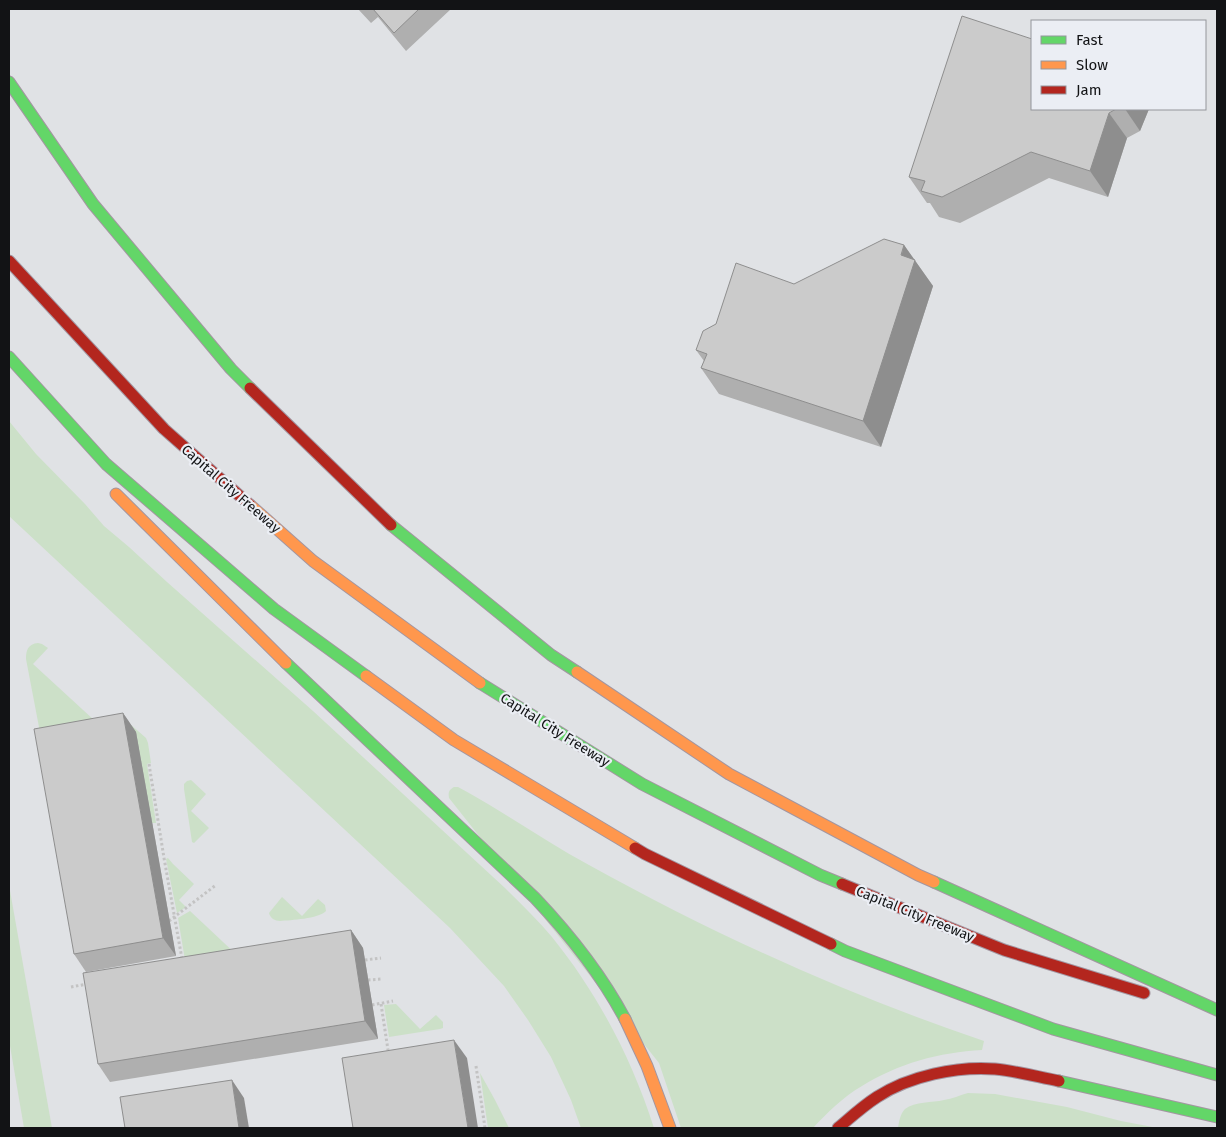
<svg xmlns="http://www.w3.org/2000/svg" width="1226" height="1137" viewBox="0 0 1226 1137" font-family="'Fira Sans',sans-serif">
	<rect width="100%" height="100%" fill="#e0e2e5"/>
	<!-- green -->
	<g fill="#cce0c8">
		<path d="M9 421 36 454 85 504 104 526 129 547 167 582 313 711 505 888C521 904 538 920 552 937 598 994 632 1059 654 1128H581L571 1100 551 1057 528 1020 504 986 450 928 9 516Z"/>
		<path d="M38 643 42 644 48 648 33 664 107 732 122 717 146 738 148 743 151 763 147 764 156 823H152L43 748 26 659C26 650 28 644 38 643Z"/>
		<polygon points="191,780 206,794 191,811 209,828 194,843 192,842 184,789 184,784 187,781"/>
		<path d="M454 787H458L469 793C510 816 548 843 589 865 715 935 848 995 984 1041L982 1050C940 1052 897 1064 862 1086 843 1097 827 1113 813 1128H681L659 1063 449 798C448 792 449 790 454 787Z"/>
		<polygon points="168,858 173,864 194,884 179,900 186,907 177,913 166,859"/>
		<polygon points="9,885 52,1128 24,1128 9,1040"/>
		<path d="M282 897 302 916 318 899 325 905 326 911C318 919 291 920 280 921 275 921 270 918 269 913Z"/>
		<polygon points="190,911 239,957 186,966 178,918"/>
		<polygon points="396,1004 420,1029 436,1015 443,1022 443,1028 440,1029 389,1037 384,1005"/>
		<polygon points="480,1073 495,1100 509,1128 488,1128"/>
		<path d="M968 1093 995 1094 1067 1107 1121 1121 1158 1128H898C899 1122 900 1114 905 1109 915 1101 932 1103 944 1100 952 1099 960 1095 968 1093Z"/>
	</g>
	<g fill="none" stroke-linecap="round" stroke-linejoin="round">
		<!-- fast casing -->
		<g stroke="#a396a1" stroke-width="13">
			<g id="fast">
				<polyline points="9,82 93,204 231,369 250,388"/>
				<polyline points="9,357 106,464 274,609 366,676"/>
				<polyline points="391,525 551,655 577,672"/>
				<path d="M286 663 535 898C570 935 601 974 625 1019"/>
				<polyline points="480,683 642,784 820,875 842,884"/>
				<polyline points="934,882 1217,1010"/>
				<polyline points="831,944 845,951 1053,1029 1217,1075"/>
				<polyline points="1059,1081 1217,1117"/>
			</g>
		</g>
		<!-- slow casing -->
		<g stroke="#a396a1" stroke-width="13">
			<g id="slow">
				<polyline points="116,494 286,663"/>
				<polyline points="250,505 313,561 480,683"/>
				<polyline points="577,672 729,774 918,875 934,882"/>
				<polyline points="366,676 454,740 635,848"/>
				<polyline points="625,1019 647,1066 670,1128"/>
			</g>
		</g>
		<!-- jam casing -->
		<g stroke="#a396a1" stroke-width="13">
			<g id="jam">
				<polyline points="9,261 164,429 250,505"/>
				<polyline points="250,388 391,525"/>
				<polyline points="635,848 645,854 831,944"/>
				<polyline points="842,884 1004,950 1144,993"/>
				<path d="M838 1128C851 1117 863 1106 877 1097 909 1076 957 1066 995 1069 1016 1071 1038 1077 1059 1081"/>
			</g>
		</g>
		<!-- path -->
		<g stroke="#c3c3c3" stroke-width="3" stroke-dasharray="2.5 2.5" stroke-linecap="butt">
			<polyline points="149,764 164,858 182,959"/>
			<polyline points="169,921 216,885"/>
			<polyline points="365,960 381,958"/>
			<polyline points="368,980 382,979"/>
			<polyline points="71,987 87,984"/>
			<polyline points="381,1004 388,1050"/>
			<polyline points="372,1005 393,1001"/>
			<polyline points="476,1066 485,1128"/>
		</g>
		<!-- fast -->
		<use href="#fast" stroke="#63d668" stroke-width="11"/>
		<!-- slow -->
		<use href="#slow" stroke="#ff974d" stroke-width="11"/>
		<!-- jam -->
		<use href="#jam" stroke="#b3261e" stroke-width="11"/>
	</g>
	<!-- wall -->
	<g fill="#afafaf">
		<polygon points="358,9 451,9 406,51 378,17 371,23"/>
		<polygon points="1032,109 1149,109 1140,131 1127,138 1108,197 1049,178 960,223 939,217 930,203 927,203 909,177"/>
		<polygon points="904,245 933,286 881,447 719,394 701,368 704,361 696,350 794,284"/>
		<polygon points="123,713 136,732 176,956 86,972 74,954"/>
		<polygon points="351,930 363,948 378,1039 110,1082 98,1064"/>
	</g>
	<!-- shaded-wall -->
	<g fill="#8e8e8e">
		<polygon points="1125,109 1149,109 1140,131"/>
		<polygon points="1109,113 1127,138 1108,197 1090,171"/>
		<polygon points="904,245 933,286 881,447 863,421"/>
		<polygon points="123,713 136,732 176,956 163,938"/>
		<polygon points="351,930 363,948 378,1039 365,1021"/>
		<polygon points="454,1040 467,1058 478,1128 468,1128"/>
		<polygon points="232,1080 244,1098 249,1128 239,1128"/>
	</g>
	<!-- building -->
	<g fill="#cbcbcb" stroke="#8e8e8e">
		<polygon points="373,9 419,9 394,33"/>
		<polygon points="962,16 1032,39 1032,109 1116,109 1109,113 1090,171 1031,152 942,197 921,191 925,181 909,177"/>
		<polygon points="884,239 904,245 901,255 915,260 863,421 701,368 707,354 696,350 703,331 716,324 736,263 794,284"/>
		<polygon points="123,713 163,938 74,954 34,729"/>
		<polygon points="351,930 365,1021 98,1064 83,973"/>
		<polygon points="454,1040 468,1128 353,1128 342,1058"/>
		<polygon points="232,1080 239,1128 125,1128 120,1097"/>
	</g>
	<g text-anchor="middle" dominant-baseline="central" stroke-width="4.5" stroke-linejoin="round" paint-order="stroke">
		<!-- street labels -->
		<g font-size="14" fill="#121315" stroke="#ebeef4">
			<text transform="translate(231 489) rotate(41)">Capital City Freeway</text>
			<text transform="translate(555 730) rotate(32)">Capital City Freeway</text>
			<text transform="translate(915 914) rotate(22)">Capital City Freeway</text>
		</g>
	</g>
	<!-- border -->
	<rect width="1226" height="1137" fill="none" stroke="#121315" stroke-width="20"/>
	<!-- legend -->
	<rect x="1031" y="20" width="175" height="90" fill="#ebeef4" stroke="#94969b"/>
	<rect x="1041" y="36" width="25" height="8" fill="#63d668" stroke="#94969b"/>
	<text x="1076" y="45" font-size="15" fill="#121315">Fast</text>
	<rect x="1041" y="61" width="25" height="8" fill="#ff974d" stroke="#94969b"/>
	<text x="1076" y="70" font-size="15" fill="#121315">Slow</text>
	<rect x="1041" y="86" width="25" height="8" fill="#b3261e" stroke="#94969b"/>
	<text x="1076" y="95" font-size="15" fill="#121315">Jam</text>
</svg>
